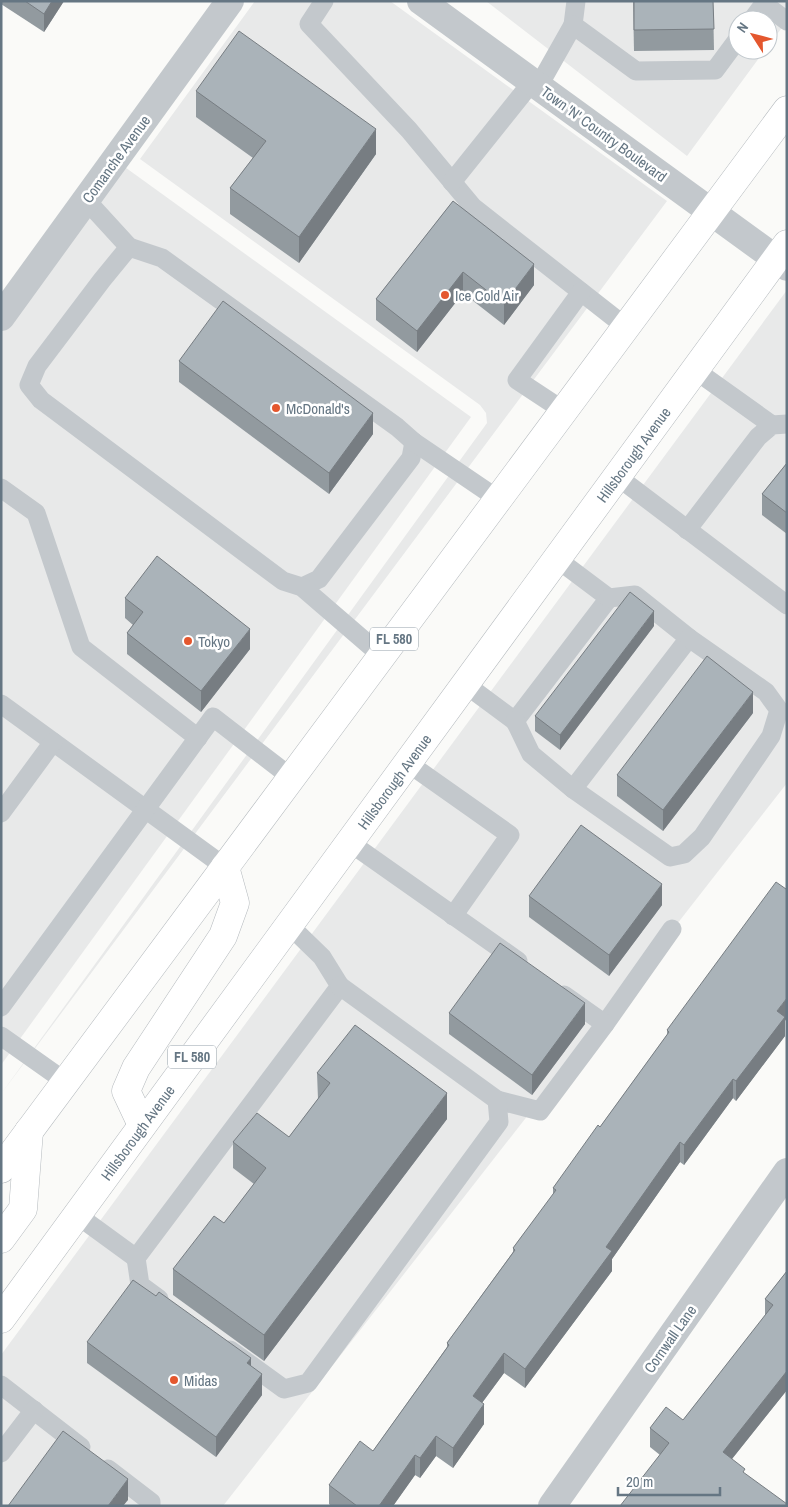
<svg xmlns="http://www.w3.org/2000/svg" width="788" height="1507" viewBox="0 0 788 1507" font-family="'Archivo Narrow',sans-serif">
	<rect width="100%" height="100%" fill="#fafaf8"/>
	<!-- built -->
	<g fill="#e8e9e9">
		<polygon points="255,1 390,1 667,201 1,1094 487,423 486,413 480,405 140,159"/>
		<polygon points="486,1 787,1 787,21 768,46 768,20 738,20 738,50 765,50 687,156"/>
		<polygon points="122,165 471,417 1,1065 1,315"/>
		<polygon points="787,290 787,783 223,1506 1,1506 1,1355"/>
	</g>
	<g fill="none" stroke-linecap="round" stroke-linejoin="round">
		<!-- primary casing -->
		<g stroke="#b5babe" stroke-width="29">
			<g id="primary">
				<polyline points="142,1125 126,1091 136,1068 223,936 235,903 225,867"/>
				<polyline points="1,1169 787,110"/>
				<polyline points="1,1239 23,1209 29,1131"/>
				<path id="s1" d="M1 1319 787 244"/>
			</g>
		</g>
		<!-- service -->
		<g stroke="#c3c8cc" stroke-width="19">
			<polyline points="324,1 309,24 409,130 473,207 626,327"/>
			<polyline points="576,1 573,25 636,71 715,70 738,39"/>
			<polyline points="764,4 787,21"/>
			<polyline points="752,20 766,1"/>
			<polyline points="538,87 573,25"/>
			<polyline points="452,182 532,82"/>
			<polyline points="86,200 129,247"/>
			<polyline points="695,370 772,425"/>
			<polyline points="564,411 517,380 581,292"/>
			<polyline points="618,477 787,605"/>
			<polyline points="1,488 36,513 81,647 198,738"/>
			<polyline points="687,530 758,437 772,425 787,424"/>
			<polyline points="302,587 319,579 411,458 414,442"/>
			<polyline points="382,656 302,587 283,581 41,400 29,385 37,366 102,280 129,247 162,258 397,427 414,442 498,499"/>
			<polyline points="465,684 515,721 609,598 557,559"/>
			<polyline points="1,704 225,867"/>
			<polyline points="515,721 531,754 573,789 689,638 635,595 609,598"/>
			<polyline points="408,763 510,835 453,916"/>
			<polyline points="573,789 670,857 684,854 702,837 771,736 779,710 766,692 689,638"/>
			<polyline points="1,813 53,742"/>
			<polyline points="349,842 518,961"/>
			<polyline points="1,1007 213,717 292,778"/>
			<polyline points="605,1024 672,929"/>
			<polyline points="1,1036 66,1082"/>
			<polyline points="497,1100 540,1111 605,1024 564,995"/>
			<polyline points="77,1215 136,1258 340,986 322,957 288,924"/>
			<polyline points="136,1258 140,1285 159,1299"/>
			<polyline points="230,1350 284,1389 308,1383 499,1122 497,1100 340,986"/>
			<polyline points="1,1385 81,1447"/>
			<polyline points="1,1453 34,1410"/>
			<polyline points="108,1469 151,1502 151,1506"/>
		</g>
		<!-- minor -->
		<g stroke="#c3c8cc" stroke-width="28">
			<polyline points="1,317 230,1"/>
			<polyline points="552,1506 787,1172"/>
		</g>
		<!-- tertiary -->
		<polyline stroke="#c3c8cc" stroke-width="28" points="421,1 787,267"/>
		<!-- primary -->
		<use href="#primary" stroke="#fff" stroke-width="28"/>
	</g>
	<!-- wall -->
	<g fill="#929a9f">
		<polygon points="1,1 64,1 44,32 1,4"/>
		<polygon points="633,1 713,1 714,50 634,51"/>
		<polygon points="196,91 376,154 299,263 230,214 230,188 253,158 196,117"/>
		<polygon points="453,201 534,285 504,325 463,293 417,352 376,320 376,299"/>
		<polygon points="179,361 373,434 329,494 179,382"/>
		<polygon points="787,463 787,534 762,515 762,494"/>
		<polygon points="125,598 250,649 201,712 127,654 127,633 133,625 125,618"/>
		<polygon points="654,626 560,750 535,731 535,716"/>
		<polygon points="753,713 663,831 617,796 617,775"/>
		<polygon points="529,896 662,905 609,976 529,917"/>
		<polygon points="449,1013 585,1024 532,1095 449,1034"/>
		<polygon points="785,1021 785,1036 736,1101 733,1098 684,1165 680,1162 612,1259 612,1271 525,1388 504,1373 482,1403 484,1424 453,1468 436,1456 420,1478 415,1475 393,1506 331,1506 329,1504 329,1485 373,1451 447,1347 447,1343 513,1252 513,1248 553,1195 553,1188 600,1127 667,1035 667,1030"/>
		<polygon points="317,1073 447,1119 264,1361 173,1295 173,1269 224,1223 254,1184 233,1168 233,1142 289,1137 318,1099"/>
		<polygon points="787,1271 787,1390 732,1459 660,1455 650,1447 650,1428 683,1420 765,1316 765,1299"/>
		<polygon points="87,1342 251,1366 262,1395 216,1457 87,1363"/>
	</g>
	<!-- shaded-wall -->
	<g fill="#777d82">
		<polygon points="52,1 64,1 44,32 44,14"/>
		<polygon points="376,129 376,154 299,263 299,237"/>
		<polygon points="534,264 534,285 504,325 504,304"/>
		<polygon points="463,272 463,293 417,352 417,331"/>
		<polygon points="373,413 373,434 329,494 329,473"/>
		<polygon points="654,611 654,626 560,750 560,735"/>
		<polygon points="250,629 250,649 201,712 201,691"/>
		<polygon points="753,692 753,713 663,831 663,810"/>
		<polygon points="662,884 662,905 609,976 609,955"/>
		<polygon points="787,998 787,1018 785,1021 785,1036 736,1101 736,1081 777,1011"/>
		<polygon points="585,1003 585,1024 532,1095 532,1075"/>
		<polygon points="733,1079 733,1098 684,1165 684,1145"/>
		<polygon points="447,1093 447,1119 264,1361 264,1335"/>
		<polygon points="680,1142 680,1162 612,1259 612,1271 525,1388 525,1369 606,1247"/>
		<polygon points="504,1353 504,1373 473,1415 473,1396"/>
		<polygon points="251,1358 251,1379 247,1363"/>
		<polygon points="787,1371 787,1390 723,1470 723,1452"/>
		<polygon points="262,1374 262,1395 216,1457 216,1437"/>
		<polygon points="484,1404 484,1424 453,1468 453,1448"/>
		<polygon points="436,1436 436,1456 420,1478 420,1458"/>
		<polygon points="415,1455 415,1475 393,1506 379,1506"/>
		<polygon points="128,1479 128,1500 123,1506 108,1506"/>
	</g>
	<!-- building -->
	<g fill="#aab3b9" stroke="#777d82">
		<polygon points="25,1 52,1 44,14"/>
		<polygon points="634,1 713,1 714,29 634,30"/>
		<polygon points="239,31 376,129 299,237 230,188 266,141 196,91"/>
		<polygon points="453,201 534,264 504,304 463,272 417,331 376,299"/>
		<polygon points="223,301 373,413 329,473 179,361"/>
		<polygon points="787,463 787,513 762,494"/>
		<polygon points="157,556 250,629 201,691 127,633 143,612 125,598"/>
		<polygon points="630,592 654,611 560,735 535,716"/>
		<polygon points="707,656 753,692 663,810 617,775"/>
		<polygon points="581,825 662,884 609,955 529,896"/>
		<polygon points="776,882 786,889 787,887 787,998 777,1011 785,1017 736,1081 733,1079 684,1145 680,1142 606,1247 612,1251 525,1369 504,1353 473,1396 484,1404 453,1448 436,1436 420,1458 415,1455 379,1506 357,1506 329,1485 360,1441 373,1451 449,1345 447,1343 515,1250 513,1248 556,1190 553,1188 598,1125 600,1127 669,1032 667,1030"/>
		<polygon points="500,943 585,1003 532,1075 449,1013"/>
		<polygon points="355,1025 447,1093 264,1335 173,1269 214,1216 224,1223 266,1168 233,1142 257,1113 289,1137 330,1083 317,1073"/>
		<polygon points="787,1271 787,1371 723,1452 745,1469 743,1472 787,1504 787,1506 620,1506 669,1443 650,1428 666,1407 683,1420 773,1305 765,1299"/>
		<polygon points="133,1280 156,1296 159,1292 251,1358 247,1363 262,1374 216,1437 87,1342"/>
		<polygon points="63,1431 128,1479 108,1506 8,1506"/>
	</g>
	<!-- markers -->
	<g fill="#e4572e" stroke="#fff" stroke-width="2">
		<circle cx="445" cy="295" r="5"/>
		<circle cx="276" cy="408" r="5"/>
		<circle cx="188" cy="641" r="5"/>
		<circle cx="174" cy="1380" r="5"/>
	</g>
	<g text-anchor="middle" dominant-baseline="central" stroke-width="5" stroke-linejoin="round" paint-order="stroke">
		<!-- shield labels -->
		<g fill="#fff" stroke="#939fa8" stroke-width="1">
			<rect x="370" y="627.5" width="48" height="23" rx="4"/>
			<rect x="168" y="1045.5" width="48" height="23" rx="4"/>
		</g>
		<g font-size="14" font-weight="bold" fill="#657683">
			<text x="394" y="639">FL 580</text>
			<text x="192" y="1057">FL 580</text>
		</g>
		<!-- street labels -->
		<g font-size="15" fill="#657683" stroke="#fff">
			<text transform="translate(604 134) rotate(36)">Town 'N' Country Boulevard</text>
			<text transform="translate(116 159) rotate(-54)">Comanche Avenue</text>
			<text stroke="none"><textPath href="#s1" startOffset="1071">Hillsborough Avenue</textPath></text>
			<text stroke="none"><textPath href="#s1" startOffset="666">Hillsborough Avenue</textPath></text>
			<text stroke="none"><textPath href="#s1" startOffset="231">Hillsborough Avenue</textPath></text>
			<text transform="translate(670 1339) rotate(-55)">Cornwall Lane</text>
		</g>
		<!-- poi labels -->
		<g font-size="15" fill="#657683" stroke="#fff" text-anchor="start">
			<text x="455" y="295">Ice Cold Air</text>
			<text x="286" y="408">McDonald's</text>
			<text x="198" y="641">Tokyo</text>
			<text x="184" y="1380">Midas</text>
		</g>
	</g>
	<!-- border -->
	<rect width="788" height="1507" fill="none" stroke="#657683" stroke-width="5"/>
	<!-- north arrow -->
	<g transform="translate(753 35) rotate(306)"><circle r="24" fill="#ffffff" stroke="#c1c8cd"/>
	<path d="M0-4L9 19L0 12L-9 19Z" fill="#e4572e"/>
	<text y="-8" font-size="14" font-weight="bold" text-anchor="middle" fill="#657683">N</text>
	</g>
	<!-- scale -->
	<path d="M618 1487v8h102v-8" fill="none" stroke="#657683" stroke-width="2.5"/>
	<text x="626" y="1487" font-size="15" fill="#657683" stroke="#ffffff" stroke-width="4" paint-order="stroke">20 m</text>
</svg>
